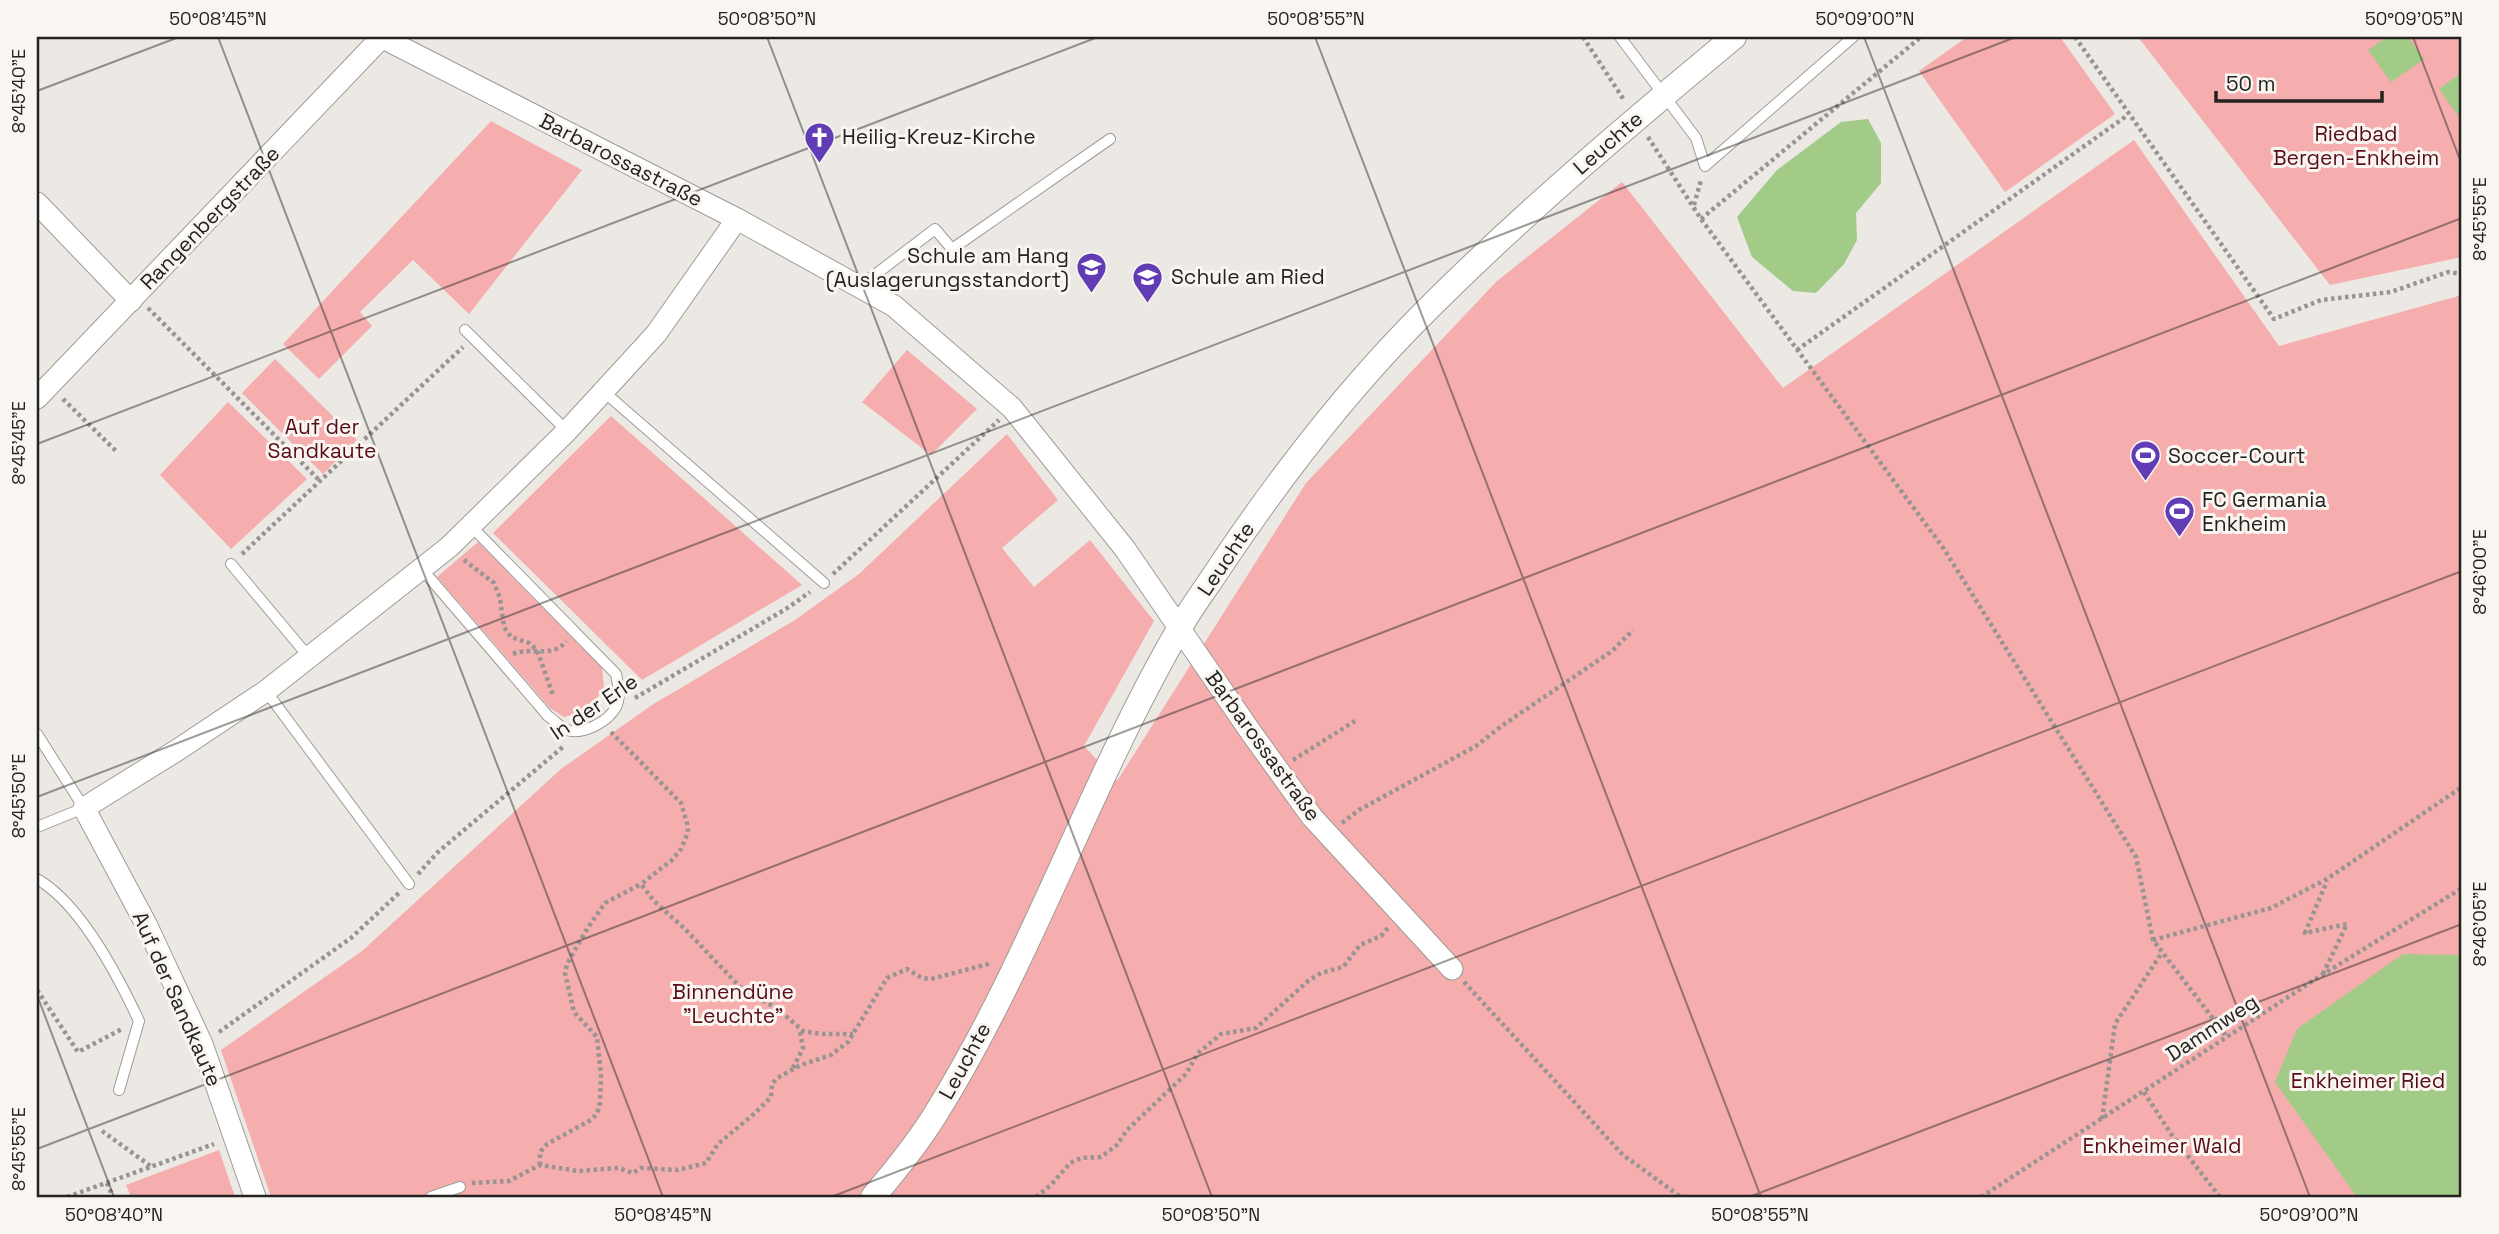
<svg xmlns="http://www.w3.org/2000/svg" width="2499" height="1234" font-family="'Space Grotesk',sans-serif">
<rect width="100%" height="100%" fill="#ece8e3"/>
<g fill="#f5adad">
<polygon points="1967,37 2060,37 2115,114 2005,192 1919,71"/>
<polygon points="2138,37 2462,37 2462,257 2330,285"/>
<polygon points="491,121 582,170 469,314 413,260 360,312 372,326 319,379 283,344"/>
<polygon points="2134,140 2279,346 2462,295 2462,1197 271,1197 221,1050 362,951 561,769 652,705 795,620 859,574 1007,434 1058,500 1002,548 1034,587 1090,540 1154,621 1084,746 1117,781 1306,483 1497,281 1622,182 1783,388"/>
<polygon points="907,350 977,409 931,455 862,402"/>
<polygon points="275,359 357,440 323,474 242,393"/>
<polygon points="228,402 307,479 231,549 160,475"/>
<polygon points="611,416 802,585 642,680 493,533"/>
<polygon points="478,542 602,668 604,688 589,710 564,717 550,708 437,577"/>
<polygon points="219,1150 235,1197 131,1197 126,1185"/>
</g>
<g fill="#a1cb87">
<polygon points="2387,37 2408,37 2424,59 2391,82 2368,50"/>
<polygon points="2462,72 2462,121 2439,89"/>
<polygon points="1868,119 1881,143 1881,183 1856,213 1857,240 1844,264 1816,293 1793,291 1752,257 1737,217 1777,170 1841,122"/>
<polygon points="2403,954 2462,955 2462,1197 2357,1197 2275,1082 2297,1029"/>
</g>
<g fill="none" stroke-linecap="round" stroke-linejoin="round">
<defs>
<g id="service">
<polyline points="1620,37 1696,138 1705,166 1853,37"/>
<polyline points="859,287 935,229 952,249 1110,139"/>
<polyline points="465,330 567,431"/>
<polyline points="603,391 824,583"/>
<polyline points="231,564 308,656"/>
<path d="M422,569L548,716C554,720 561,728 567,730C583,735 608,722 616,707C621,697 618,684 616,674L471,526"/>
<polyline points="266,691 409,884"/>
<polyline points="37,734 84,808 37,827"/>
<path d="M37,879C81,904 118,976 139,1021L119,1090"/>
<polyline points="431,1197 460,1187"/>
</g>
<g id="minor">
<polyline points="381,37 737,219 894,306 1012,408 1125,549 1250,731 1312,817 1452,969"/>
<polyline points="37,203 131,301"/>
<polyline points="37,398 382,37"/>
<polyline points="255,1197 202,1044 147,926 84,808 179,749 266,691 449,547 567,431 656,334 737,219"/>
</g>
<path id="tertiary" d="M873,1197C895,1171 917,1144 935,1115C1031,961 1088,786 1179,629C1192,606 1209,584 1223,562C1279,479 1341,398 1411,326C1512,223 1623,129 1734,37"/>
</defs>
<use href="#service" stroke="#9f9b96" stroke-width="12"/>
<use href="#minor" stroke="#9f9b96" stroke-width="23"/>
<use href="#tertiary" stroke="#9f9b96" stroke-width="26"/>
<g stroke="#979491" stroke-width="4.5" stroke-dasharray="3.5 3.5" stroke-linecap="butt">
<polyline points="1583,37 1624,100"/>
<polyline points="2075,37 2274,319 2321,300 2391,292 2448,272 2462,274"/>
<polyline points="1648,137 1701,219 1944,549 2136,857 2153,940 2227,1037"/>
<polyline points="1694,205 1701,180"/>
<polyline points="1701,219 1921,37"/>
<polyline points="148,308 320,481"/>
<polyline points="1797,350 2128,115"/>
<polyline points="63,399 117,452"/>
<polyline points="242,554 463,347"/>
<polyline points="464,560 494,583 500,598 504,627 511,637 529,643 537,650 553,695"/>
<polyline points="833,574 999,420"/>
<path d="M513,654C531,646 553,659 566,641"/>
<polyline points="635,698 786,609 810,592"/>
<polyline points="611,732 681,803 687,823 688,832 681,849 672,860 641,884 654,901 685,929 741,988 778,1009 803,1031 821,1034 853,1034"/>
<polyline points="1293,760 1355,721"/>
<polyline points="1342,823 1359,810 1476,746 1503,725 1612,651 1633,630"/>
<polyline points="418,874 438,852 564,746"/>
<polyline points="2153,940 2271,908 2327,879 2462,787"/>
<polyline points="2323,974 2347,924 2305,933 2327,881"/>
<polyline points="1464,982 1623,1155 1681,1197"/>
<polyline points="37,990 78,1052 122,1029"/>
<polyline points="219,1032 351,938 400,892"/>
<polyline points="793,1068 803,1048 800,1031"/>
<polyline points="2144,1092 2173,1137 2220,1197"/>
<polyline points="2102,1119 2115,1024 2161,954"/>
<polyline points="102,1131 152,1167"/>
<polyline points="540,1165 540,1152 547,1144 591,1120 597,1114 600,1103 601,1075 597,1037 574,1012 565,973 567,964 587,929 605,903 641,884"/>
<polyline points="107,1183 113,1197"/>
<polyline points="472,1183 509,1181 540,1165 578,1171 619,1168 633,1173 641,1168 678,1170 706,1163 718,1144 755,1113 771,1097 772,1084 777,1078 801,1065 831,1055 848,1042 887,978 907,969 922,978 931,979 992,963"/>
<polyline points="67,1197 214,1144"/>
<polyline points="1036,1197 1051,1185 1070,1163 1081,1158 1101,1157 1117,1145 1127,1130 1186,1074 1198,1053 1221,1034 1256,1028 1308,981 1321,973 1343,967 1360,945 1381,936 1388,928"/>
<polyline points="1981,1197 2322,975 2462,888"/>
</g>
<use href="#service" stroke="#fff" stroke-width="10"/>
<use href="#minor" stroke="#fff" stroke-width="21"/>
<use href="#tertiary" stroke="#fff" stroke-width="24"/>
</g>
<path fill="none" stroke="#242321" stroke-width="2" stroke-opacity="0.45" d="M218,37L663,1197M767,37L1212,1197M1315,37L1761,1197M1864,37L2310,1197M2413,37L2462,165M37,91L179,37M37,444L1098,37M37,797L2016,37M37,995L114,1197M37,1149L2462,218M831,1197L2462,571M1749,1197L2462,924"/>
<defs>
<symbol id="church-pin" viewBox="-11 -11 22 30"><path d="M0 17L-7.5 6A9.5 9.5 0 1 1 7.5 6Z" fill="#613cb4" stroke="#f9f5f0"/><path d="M-1.2-6h2.4v3.5h3.3v2.4h-3.3V6h-2.4V-.1h-3.3v-2.4h3.3Z" fill="#fff"/></symbol>
<symbol id="school-pin" viewBox="-11 -11 22 30"><path d="M0 17L-7.5 6A9.5 9.5 0 1 1 7.5 6Z" fill="#613cb4" stroke="#f9f5f0"/><path d="M0-5L7-2L0 1L-7-2ZM-4 1L0 2.5L4 1V4Q0 6-4 4Z" fill="#fff"/></symbol>
<symbol id="stadium-pin" viewBox="-11 -11 22 30"><path d="M0 17L-7.5 6A9.5 9.5 0 1 1 7.5 6Z" fill="#613cb4" stroke="#f9f5f0"/><path d="M0-5a6.5 5 0 1 0 0 10a6.5 5 0 1 0 0-10ZM-3.5-1.8h7v3.6h-7Z" fill="#fff"/></symbol>
</defs>
<g fill-rule="evenodd">
<use href="#church-pin" x="802" y="120" width="35" height="47"/>
<use href="#school-pin" x="1074" y="250" width="35" height="47"/>
<use href="#school-pin" x="1130" y="260" width="35" height="47"/>
<use href="#stadium-pin" x="2128" y="438" width="35" height="47"/>
<use href="#stadium-pin" x="2162" y="494" width="35" height="47"/>
</g>
<g text-anchor="middle" stroke-width="6" stroke-linejoin="round" paint-order="stroke">
<g font-size="21" fill="#580c18" stroke="#f9f5f0">
<text x="2356" y="141">Riedbad<tspan x="2356" dy="24">Bergen-Enkheim</tspan></text>
<text x="322" y="434">Auf der<tspan x="322" dy="24">Sandkaute</tspan></text>
<text x="733" y="999">Binnendüne<tspan x="733" dy="24">"Leuchte"</tspan></text>
<text x="2368" y="1088">Enkheimer Ried</text>
<text x="2162" y="1153">Enkheimer Wald</text>
</g>
<g font-size="21" fill="#242321" stroke="#f9f5f0" text-anchor="start">
<text x="842" y="144">Heilig-Kreuz-Kirche</text>
<text x="1069" y="263" text-anchor="end">Schule am Hang<tspan x="1069" dy="24">(Auslagerungsstandort)</tspan></text>
<text x="1171" y="284">Schule am Ried</text>
<text x="2168" y="463">Soccer-Court</text>
<text x="2202" y="507">FC Germania<tspan x="2202" dy="24">Enkheim</tspan></text>
</g>
<g font-size="21" fill="#242321" stroke="#f9f5f0">
<text transform="translate(1608 143) rotate(-41)" y="7">Leuchte</text>
<text transform="translate(621 160) rotate(27)" y="7">Barbarossastraße</text>
<text transform="translate(210 218) rotate(-46)" y="7">Rangenbergstraße</text>
<text transform="translate(1226 559) rotate(-56)" y="7">Leuchte</text>
<text transform="translate(594 707) rotate(-34)" y="7">In der Erle</text>
<text transform="translate(1263 746) rotate(54)" y="7">Barbarossastraße</text>
<text transform="translate(177 999) rotate(66)" y="7">Auf der Sandkaute</text>
<text transform="translate(2212 1028) rotate(-33)" y="7">Dammweg</text>
<text transform="translate(965 1061) rotate(-61)" y="7">Leuchte</text>
</g>
</g>
<rect width="2499" height="1234" fill="none" stroke="#f9f5f0" stroke-width="77"/>
<path d="M2216 91v10h166v-10" fill="none" stroke="#242321" stroke-width="3.5"/>
<text x="2226" y="91" font-size="21" fill="#242321" stroke="#f9f5f0" stroke-width="5" paint-order="stroke">50 m</text>
<rect x="38" y="38" width="2422" height="1158" fill="none" stroke="#242321" stroke-width="2.5"/>
<g font-size="18" text-anchor="middle" fill="#242321">
<text x="218" y="25">50°08'45"N</text>
<text x="767" y="25">50°08'50"N</text>
<text x="1316" y="25">50°08'55"N</text>
<text x="1865" y="25">50°09'00"N</text>
<text x="2414" y="25">50°09'05"N</text>
<text transform="translate(19 91) rotate(-90)" y="6">8°45'40"E</text>
<text transform="translate(2480 219) rotate(-90)" y="6">8°45'55"E</text>
<text transform="translate(19 443) rotate(-90)" y="6">8°45'45"E</text>
<text transform="translate(2480 572) rotate(-90)" y="6">8°46'00"E</text>
<text transform="translate(19 796) rotate(-90)" y="6">8°45'50"E</text>
<text transform="translate(2480 924) rotate(-90)" y="6">8°46'05"E</text>
<text transform="translate(19 1149) rotate(-90)" y="6">8°45'55"E</text>
<text x="114" y="1221">50°08'40"N</text>
<text x="663" y="1221">50°08'45"N</text>
<text x="1211" y="1221">50°08'50"N</text>
<text x="1760" y="1221">50°08'55"N</text>
<text x="2309" y="1221">50°09'00"N</text>
</g>
</svg>
